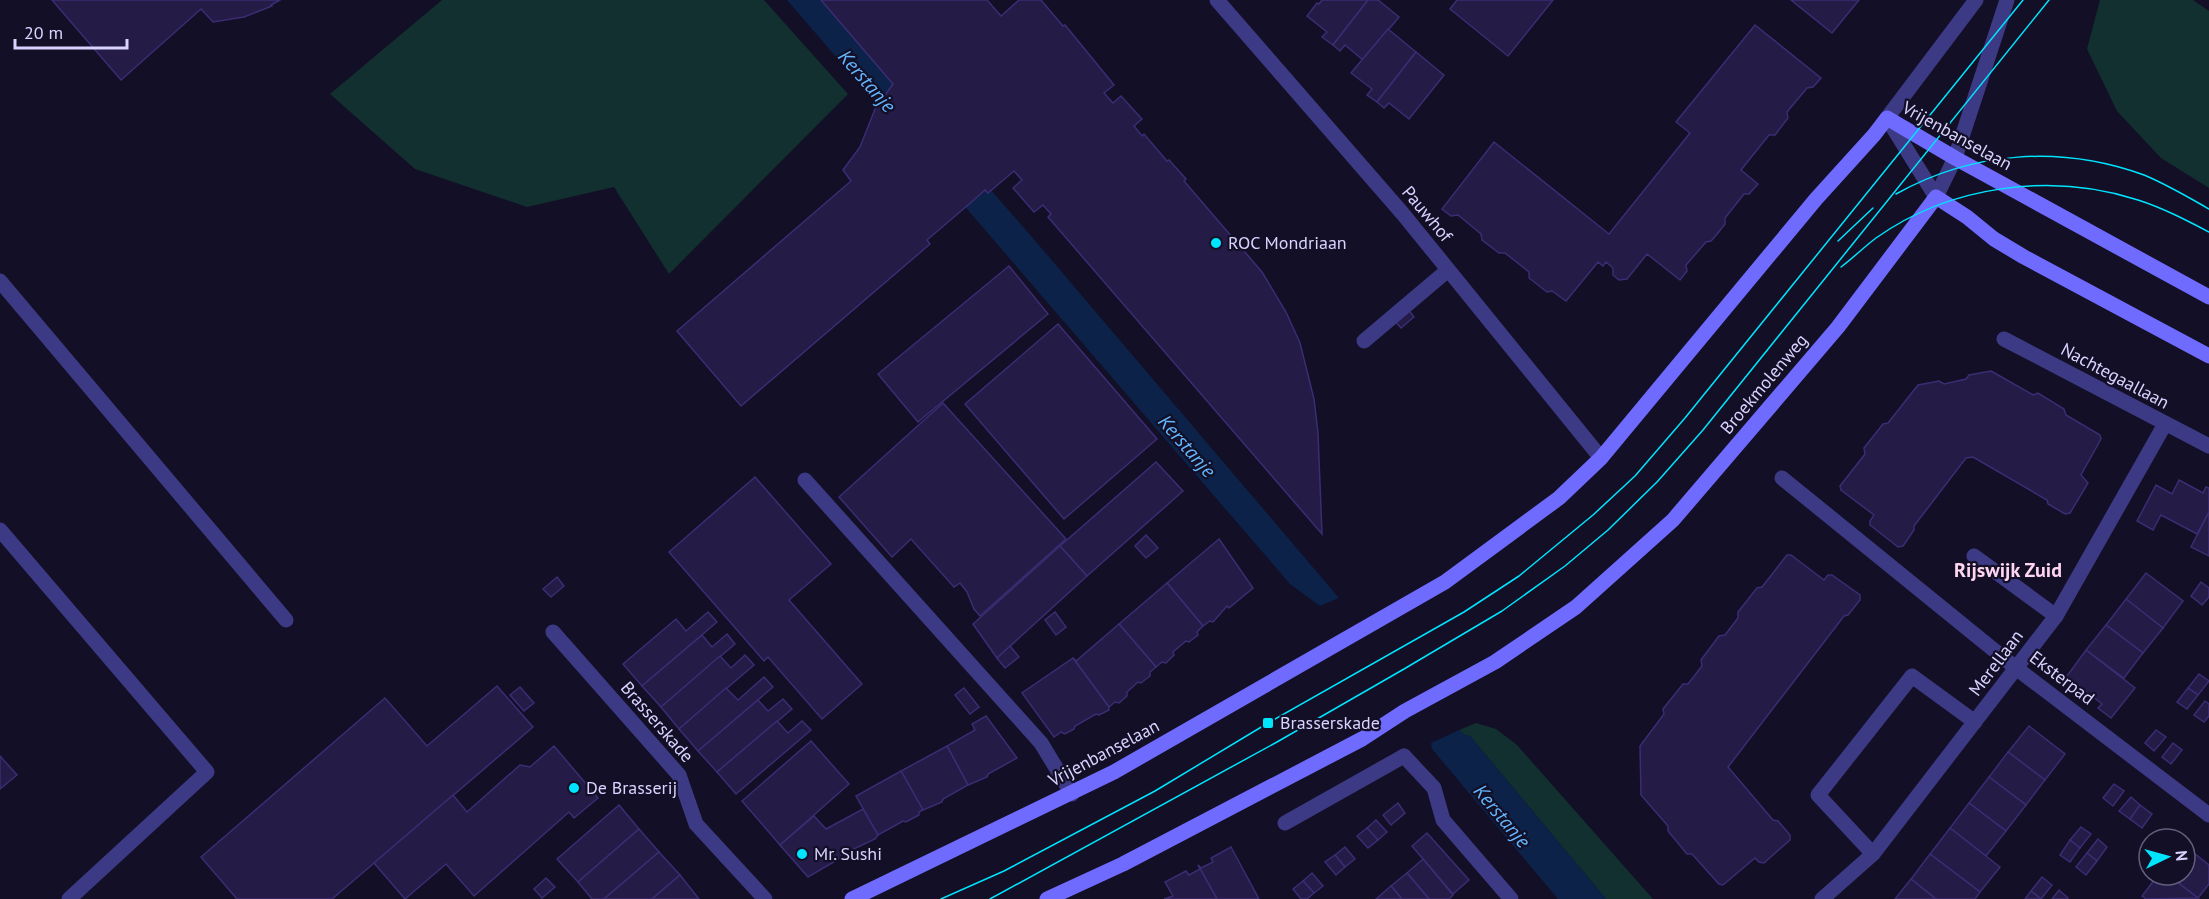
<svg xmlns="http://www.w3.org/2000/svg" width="2209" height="899" font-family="'PT Sans',sans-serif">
<rect width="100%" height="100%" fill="#130f26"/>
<g fill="#12302f">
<polygon points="442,0 764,0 848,94 669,274 614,187 527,207 415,169 330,94"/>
<polygon points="2100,0 2193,0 2209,11 2209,188 2161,158 2117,111 2087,49"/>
<polygon points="1476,723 1496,729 1517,745 1653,899 1606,899 1470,736 1465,735 1459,730"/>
</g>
<polygon fill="#0c2248" points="787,0 824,0 1032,237 1339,598 1459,730 1465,735 1470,736 1606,899 1558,899 1432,749 1431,743 1423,732 1320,606 1290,584"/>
<polygon fill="#130f26" points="1339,598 1415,680 1459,730 1431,743 1320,606"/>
<g fill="#241b47" stroke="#3b2d73" stroke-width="1.5">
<polygon points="52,0 280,0 271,5 272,6 244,17 213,22 201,9 121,80"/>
<polygon points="821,0 987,0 1001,16 1019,0 1041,0 1063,26 1065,25 1114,85 1104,93 1113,103 1121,96 1142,119 1134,126 1142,136 1144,134 1167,161 1169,160 1186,179 1184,181 1262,272 1286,312 1300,343 1314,399 1318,433 1322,534 1048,217 1051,214 1043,205 1034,212 1013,188 1022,180 1014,171 988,193 985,190 968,205 927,240 930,244 741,406 677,331 851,181 843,170 860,147 875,109 893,84"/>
<polygon points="1322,0 1368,0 1333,45 1322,37 1327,32 1307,16 1317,3 1319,4"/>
<polygon points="1368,0 1378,0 1399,17 1363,60 1345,45 1340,51 1333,45"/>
<polygon points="1457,0 1553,0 1508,56 1450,9"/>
<polygon points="1791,0 1859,0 1832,33"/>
<polygon points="1755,25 1821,78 1813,87 1807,88 1787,112 1788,118 1775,135 1769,135 1741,170 1758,184 1749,194 1744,194 1725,218 1725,224 1718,233 1711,241 1706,242 1686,265 1687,271 1680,280 1647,254 1627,279 1619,280 1613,275 1613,268 1606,262 1603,266 1598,262 1566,301 1552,291 1547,292 1529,278 1529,272 1505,253 1499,253 1482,240 1481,234 1458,215 1451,216 1442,209 1494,142 1609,234 1690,133 1676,122"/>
<polygon points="1388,29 1416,52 1377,102 1367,95 1372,89 1351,73"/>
<polygon points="1416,52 1444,75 1409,119 1389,103 1384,108 1377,102"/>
<polygon points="1009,266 1048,314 918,422 878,374"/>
<polygon points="1407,308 1414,317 1401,328 1393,319"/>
<polygon points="1058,324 1157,439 1064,519 965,404"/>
<polygon points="1991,371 2033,395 2038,393 2064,409 2066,415 2100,435 2101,439 2081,475 2088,483 2070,513 2065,514 2048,504 2047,500 1973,457 1966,458 1914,526 1914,530 1903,546 1898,547 1870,525 1870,521 1874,515 1841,490 1840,486 1865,454 1864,448 1883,424 1888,423 1918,385 1939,381 1944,384 1966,379 1969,375"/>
<polygon points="943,403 1066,539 980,616 974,609 967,592 960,583 954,587 911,539 892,557 839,497"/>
<polygon points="1156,462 1183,491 1087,576 1060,546"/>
<polygon points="755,477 831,564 789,600 862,684 822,719 768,657 764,661 669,552"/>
<polygon points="2179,480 2203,493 2206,487 2209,488 2209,512 2197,534 2161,515 2153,530 2137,521 2156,485 2172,494"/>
<polygon points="2209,512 2209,556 2191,547"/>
<polygon points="1146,535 1158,548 1146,558 1135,546"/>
<polygon points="1219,539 1253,588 1229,608 1227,606 1213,622 1210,621 1203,626 1167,583"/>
<polygon points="1060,546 1087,576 997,658 973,624"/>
<polygon points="1787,555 1791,555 1824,580 1828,575 1832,575 1860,595 1860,600 1848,615 1844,616 1728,767 1773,820 1778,821 1790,835 1790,840 1764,863 1759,862 1755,858 1723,885 1719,884 1692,854 1687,854 1668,831 1668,826 1641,795 1640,746 1664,714 1663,709 1683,684 1688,684 1702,666 1701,660 1719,636 1725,635 1738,618 1738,612 1757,588 1762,587"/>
<polygon points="2146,573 2183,601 2163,628 2126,599"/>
<polygon points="557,577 564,586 551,597 543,589"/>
<polygon points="2201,582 2209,588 2209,597 2202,605 2191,596"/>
<polygon points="1167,583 1203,626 1197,632 1198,635 1189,642 1186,641 1173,652 1174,655 1166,663 1162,662 1156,667 1119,624"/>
<polygon points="2126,599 2163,628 2143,653 2106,625"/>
<polygon points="708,612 717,622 642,686 623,664 676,619 686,631"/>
<polygon points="1055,612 1066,627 1056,635 1045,620"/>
<polygon points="1119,624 1156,667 1150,672 1150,676 1141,683 1138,682 1127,692 1127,696 1119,703 1115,702 1109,707 1073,658 1076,661"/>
<polygon points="2106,625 2143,653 2124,678 2086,650"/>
<polygon points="727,634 735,644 661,707 642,686 702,635 712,647"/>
<polygon points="1010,646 1019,657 1005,668 997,658"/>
<polygon points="2086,650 2135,688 2111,718 2098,708 2102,704 2067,676"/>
<polygon points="745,655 754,665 679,729 661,707 720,656 731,668"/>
<polygon points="1073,658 1109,707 1109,710 1099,715 1096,714 1075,726 1074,729 1065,734 1061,732 1054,737 1022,693"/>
<polygon points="2199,674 2209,681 2198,695 2188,688"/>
<polygon points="764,677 773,687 698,751 679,729 726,688 738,700"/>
<polygon points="497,686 533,727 332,899 237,899 201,857 385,698 427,746"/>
<polygon points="520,687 534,703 524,711 510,695"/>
<polygon points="964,688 979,707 970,714 955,695"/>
<polygon points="2188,688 2198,695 2187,709 2177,702"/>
<polygon points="783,699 792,709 717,772 698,751 758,700 768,711"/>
<polygon points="2205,701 2209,704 2209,716 2204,722 2194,715"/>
<polygon points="986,716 1017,758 988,774 987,777 968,785 947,746 975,730 972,724"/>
<polygon points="777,721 788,733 802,721 811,730 736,794 717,772"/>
<polygon points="2029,726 2065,754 2045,780 2008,752"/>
<polygon points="2156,730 2166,737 2154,751 2145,743"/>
<polygon points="811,741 849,784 780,845 742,801"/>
<polygon points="2173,743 2182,750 2171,764 2162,757"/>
<polygon points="554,746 598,798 574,818 569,812 474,896 446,864 405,899 374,863 453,795 467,812 520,765 530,767"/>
<polygon points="947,746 968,785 943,799 942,802 923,810 901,771"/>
<polygon points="2008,752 2045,780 2026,805 1989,777"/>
<polygon points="0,756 17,775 0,789"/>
<polygon points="901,771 923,810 919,812 919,815 906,822 903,821 878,835 856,796"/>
<polygon points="1989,777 2026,805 2006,831 1969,803"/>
<polygon points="2114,784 2124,791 2113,806 2103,798"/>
<polygon points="2131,797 2140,805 2130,819 2119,811"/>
<polygon points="1398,803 1405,813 1391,825 1383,815"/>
<polygon points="1969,803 2006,831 1986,856 1950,828"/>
<polygon points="619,805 639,829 578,882 557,859"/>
<polygon points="2140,805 2152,814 2142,828 2130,819"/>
<polygon points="863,809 878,835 875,839 843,854 844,856 808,877 780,845 814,816 826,829"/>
<polygon points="1376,820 1387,832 1378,840 1367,828"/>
<polygon points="2081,827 2091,834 2080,848 2070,840"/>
<polygon points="1367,828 1378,840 1368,848 1357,836"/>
<polygon points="1950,828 2000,867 1980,892 1930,854"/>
<polygon points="639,829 659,852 604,899 592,899 578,882"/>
<polygon points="1427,833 1469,880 1453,894 1412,846"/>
<polygon points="2098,839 2107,847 2097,861 2087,853"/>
<polygon points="2070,840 2080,848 2070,862 2060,855"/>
<polygon points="2185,846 2209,865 2209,884 2198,898 2168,875 2185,875"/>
<polygon points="1231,847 1259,899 1217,899 1198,865 1201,868 1213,862 1211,858"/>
<polygon points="1345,847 1355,859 1345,867 1335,855"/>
<polygon points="659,852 680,875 652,899 604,899"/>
<polygon points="2087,853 2097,861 2086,875 2076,867"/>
<polygon points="1930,854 1980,892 1975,899 1936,899 1911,879"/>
<polygon points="1335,855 1345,867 1336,875 1325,862"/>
<polygon points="1423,859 1453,895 1449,899 1429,899 1407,873"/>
<polygon points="1198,865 1217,899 1164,899 1173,896 1165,882 1186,871 1189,875 1200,869"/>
<polygon points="1312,873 1323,886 1314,893 1303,881"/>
<polygon points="1407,873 1429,899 1402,899 1391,886"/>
<polygon points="680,875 699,899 652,899"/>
<polygon points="2158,875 2168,875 2198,898 2146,899 2142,896"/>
<polygon points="2042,877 2052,885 2041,899 2031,891"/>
<polygon points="546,878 555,887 542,898 534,889"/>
<polygon points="1911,879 1936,899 1895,899"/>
<polygon points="1303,881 1314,893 1307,899 1301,899 1293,889"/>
<polygon points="1391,886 1402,899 1376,899"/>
<polygon points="2059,890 2068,898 2067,899 2052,899"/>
<polygon points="2031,891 2041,899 2025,899"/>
</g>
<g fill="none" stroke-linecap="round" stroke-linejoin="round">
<g stroke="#3d3a85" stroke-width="15">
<polyline points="0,281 286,620"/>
<polyline points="1364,341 1448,270"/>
<polyline points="805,480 1041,743 1072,794"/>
<polyline points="0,530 207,772 69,899"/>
<polyline points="1974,556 2056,616"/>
<polyline points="1285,823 1404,756"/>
<polyline points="1873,854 1818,795 1912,676 1975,722"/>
</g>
<g stroke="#3d3a85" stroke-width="15">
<polyline points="1217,0 1403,214 1601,458"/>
<polyline points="1936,197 1887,118 1976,0"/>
<polyline points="1936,197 1955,158 2007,0"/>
<polyline points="2004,339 2209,446"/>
<polyline points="1782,478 2016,668 2209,815"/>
<polyline points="553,632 679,775 696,824 765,899"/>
<polyline points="1404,756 1434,788 1443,820 1511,899"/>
<polyline points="1822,899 1873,854 2056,616 2165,424"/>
</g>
<g stroke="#6f6bff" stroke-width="15">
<polyline points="852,899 1114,772 1445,582 1559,498 1601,458 1816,199 1874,135 1887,118 1955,158 2209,297"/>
<polyline points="1047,899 1123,864 1362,739 1405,711 1495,662 1576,607 1673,520 1838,327 1936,197 1967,217 1994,239 2024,257 2209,356"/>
</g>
<g stroke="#00e5ff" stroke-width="1.5">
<path d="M1896,194C1973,151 2061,145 2144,175C2166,184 2188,197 2209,209"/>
<polyline points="1838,241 1873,208"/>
<path d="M1841,267C1853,258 1864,247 1876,238C1951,185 2052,172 2138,200C2163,208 2186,220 2209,232"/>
<polyline points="941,899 1004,871 1155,791 1268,723 1464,612 1519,576 1593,515 1635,476 1685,418 2023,0"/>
<polyline points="990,899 1277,742 1404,669 1502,611 1565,566 1608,530 1657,482 1703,430 2049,0"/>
</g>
</g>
<g fill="#00e5ff" stroke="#130f26" stroke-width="2">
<circle cx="1216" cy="243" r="6"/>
<rect x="1262" y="717" width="12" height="12" rx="3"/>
<circle cx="574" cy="788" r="6"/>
<circle cx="802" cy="854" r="6"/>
</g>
<g text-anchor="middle" stroke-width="4.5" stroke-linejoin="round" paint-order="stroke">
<g font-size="18" fill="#d9d4ff" stroke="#130f26">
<text transform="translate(1957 136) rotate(29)" y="6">Vrijenbanselaan</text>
<text transform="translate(1427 214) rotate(50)" y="6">Pauwhof</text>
<text transform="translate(2115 376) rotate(28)" y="6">Nachtegaallaan</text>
<text transform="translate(1764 384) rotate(-50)" y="6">Broekmolenweg</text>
<text transform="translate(1996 663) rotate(-53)" y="6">Merellaan</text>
<text transform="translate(2062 678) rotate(37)" y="6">Eksterpad</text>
<text transform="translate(657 722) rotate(49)" y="6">Brasserskade</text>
<text transform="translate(1104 753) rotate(-28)" y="6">Vrijenbanselaan</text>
</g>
<g font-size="18" fill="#d9d4ff" stroke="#130f26" text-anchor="start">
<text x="1228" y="249">ROC Mondriaan</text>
<text x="1280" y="729">Brasserskade</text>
<text x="586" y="794">De Brasserij</text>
<text x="814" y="860">Mr. Sushi</text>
</g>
<g font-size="20" font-style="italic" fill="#62b6ff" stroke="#130f26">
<text transform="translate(867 81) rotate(49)" y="7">Kerstanje</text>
<text transform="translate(1187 446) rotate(49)" y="7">Kerstanje</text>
<text transform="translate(1502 816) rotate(50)" y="7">Kerstanje</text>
</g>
<g font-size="20" font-weight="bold" fill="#ffd6f0" stroke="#130f26">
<text x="2008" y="577">Rijswijk Zuid</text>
</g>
</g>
<g transform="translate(2167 857) rotate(85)"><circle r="28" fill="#130f26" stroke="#625e7d" stroke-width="1.5"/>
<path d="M0-4.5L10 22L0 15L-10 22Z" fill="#00e5ff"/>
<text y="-9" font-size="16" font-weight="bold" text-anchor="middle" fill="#d9d4ff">N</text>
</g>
<path d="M15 39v9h112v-9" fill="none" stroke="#d9d4ff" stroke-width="3"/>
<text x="24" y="39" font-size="18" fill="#d9d4ff" stroke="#130f26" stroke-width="4.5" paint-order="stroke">20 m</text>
</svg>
